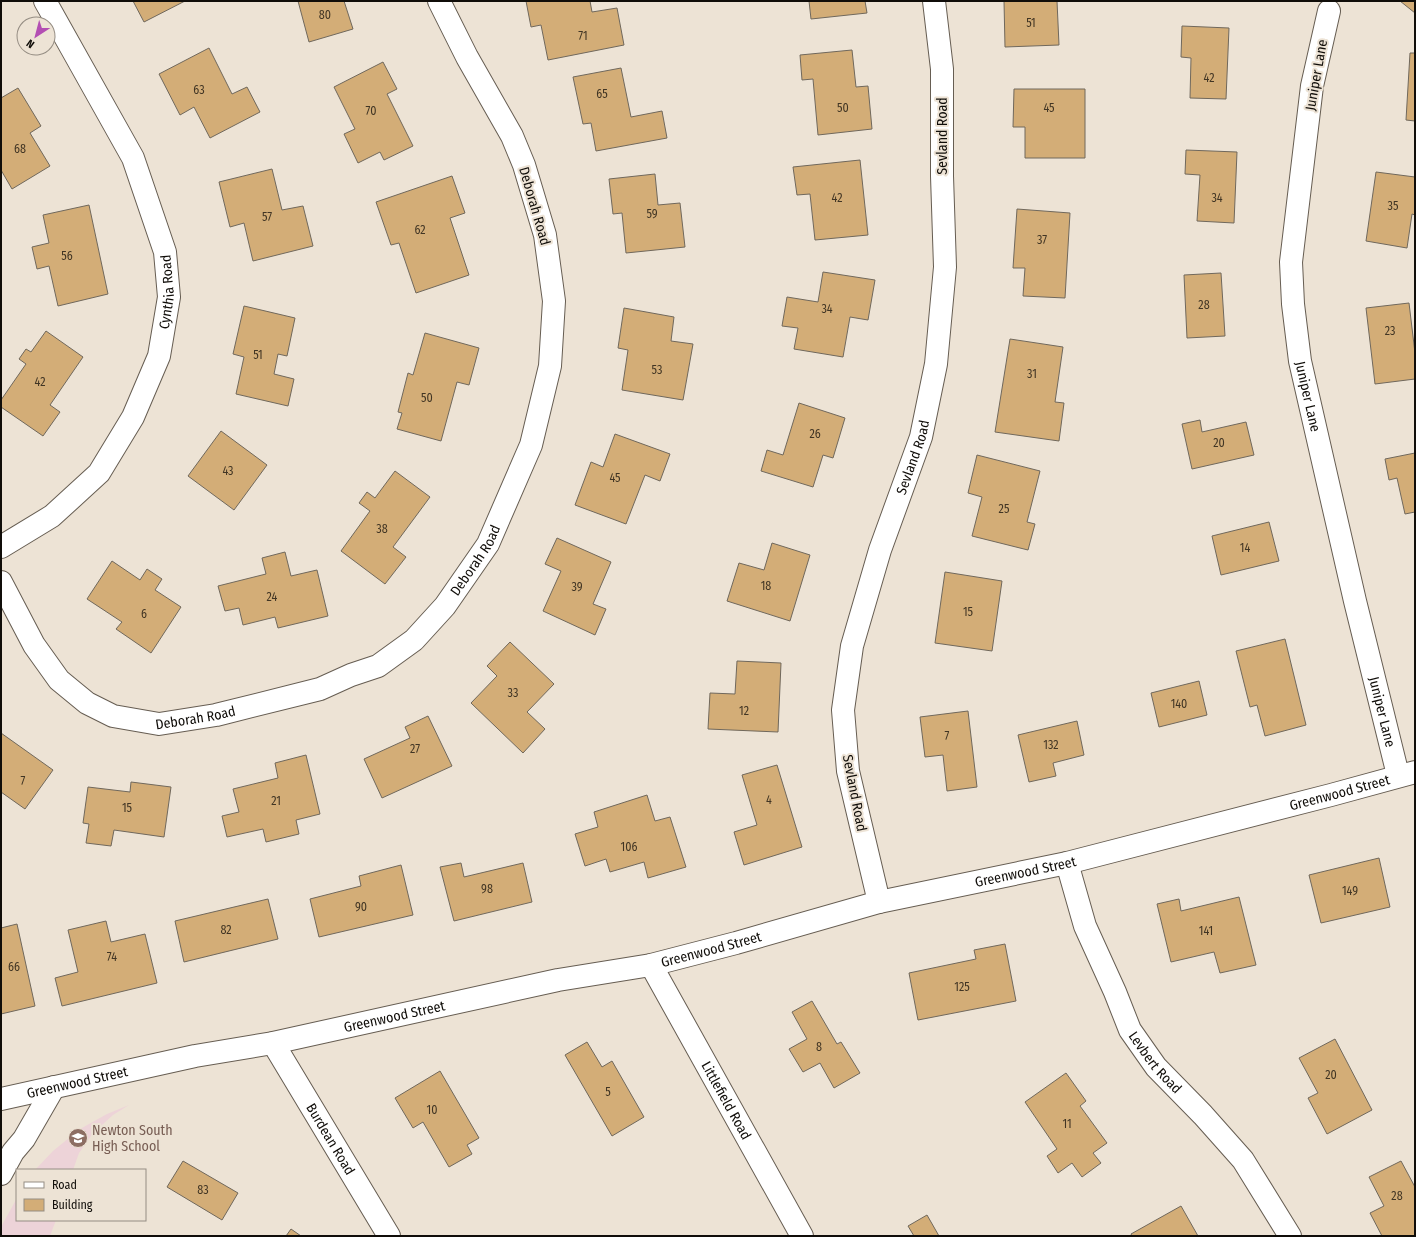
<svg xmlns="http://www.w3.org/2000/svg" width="1416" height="1237" font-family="'Fira Sans Condensed',sans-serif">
<rect width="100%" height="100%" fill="#ede3d5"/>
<g fill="#edd3d8">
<polygon points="129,1105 113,1115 93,1133 79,1153 73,1170 35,1170 53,1151 80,1129 107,1114"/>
<polygon points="17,1198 17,1220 56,1220 50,1236 1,1236 1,1227"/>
</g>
<g fill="#d3ad77" stroke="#70685c">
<polygon points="133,1 185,1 144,22"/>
<polygon points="298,1 344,1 353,29 309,42"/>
<polygon points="526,1 590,1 592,12 617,8 624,45 548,60 541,25 531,27"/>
<polygon points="809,1 865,1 867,13 811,19"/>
<polygon points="1004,1 1057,1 1059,45 1005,47"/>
<polygon points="1400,1 1415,1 1415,13"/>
<polygon points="1182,26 1229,28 1226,99 1190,98 1191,58 1181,57"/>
<polygon points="209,48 232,94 247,87 260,112 210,138 194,107 180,115 159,74"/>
<polygon points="852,50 856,87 868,86 872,129 818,135 813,79 802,80 800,55"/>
<polygon points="1410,53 1415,53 1415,121 1406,120"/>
<polygon points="383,62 397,89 387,94 413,146 384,160 380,152 358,163 344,134 355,129 334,87"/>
<polygon points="621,68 631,117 662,111 667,138 596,151 591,123 583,124 573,77"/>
<polygon points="18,88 41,126 30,133 50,166 12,189 1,170 1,98"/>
<polygon points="1014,89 1085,89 1085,158 1025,158 1025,127 1013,127"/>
<polygon points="1186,150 1237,152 1234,223 1197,221 1200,175 1185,174"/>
<polygon points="860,160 868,235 815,240 810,194 797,195 793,167"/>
<polygon points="272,169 282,210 303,206 313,246 253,261 244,223 230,227 219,182"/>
<polygon points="1376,172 1415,177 1415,215 1412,214 1407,248 1366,241"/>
<polygon points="655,174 658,205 680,203 685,247 626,253 622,213 613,214 609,179"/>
<polygon points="452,176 465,213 450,218 469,275 416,293 399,243 391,245 376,202"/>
<polygon points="89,205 108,294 58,306 49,266 37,269 32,247 49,243 43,215"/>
<polygon points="1017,209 1070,213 1065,298 1023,296 1025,268 1013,268"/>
<polygon points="823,272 875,280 868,320 850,317 843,357 794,349 798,328 782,326 787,297 818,302"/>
<polygon points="1221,273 1225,336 1187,338 1184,275"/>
<polygon points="1409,303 1415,353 1415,379 1375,384 1366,308"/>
<polygon points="244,306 295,318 287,356 278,354 274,374 294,379 288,406 236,394 244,357 233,354"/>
<polygon points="624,308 674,317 671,341 693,344 683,400 622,390 628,350 618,348"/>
<polygon points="46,331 83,357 50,405 60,412 43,436 1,407 1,400 26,364 19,359 26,349 31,352"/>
<polygon points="425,333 479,348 469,385 457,382 441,441 397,429 402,413 398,412 408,373 413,375"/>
<polygon points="1010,339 1063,347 1055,402 1064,403 1059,441 995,432"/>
<polygon points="799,403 845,418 833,458 823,455 813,487 761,471 767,450 783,455"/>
<polygon points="1200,420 1202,432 1246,422 1254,455 1192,469 1182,424"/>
<polygon points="221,431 267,465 234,510 188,476"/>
<polygon points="615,434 670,454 660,481 645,475 626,524 575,505 591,462 603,467"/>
<polygon points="1415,453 1415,512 1405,514 1397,478 1389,480 1385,459"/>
<polygon points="977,455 1040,471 1027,522 1035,524 1028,550 972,536 982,497 968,493"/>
<polygon points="395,471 430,497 393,547 406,557 385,584 341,551 370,511 359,503 367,492 375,498"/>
<polygon points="1269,522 1279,561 1221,575 1212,536"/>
<polygon points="557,538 611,562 593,604 606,609 595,635 543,611 561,571 545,564"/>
<polygon points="772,543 810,555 790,621 727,601 739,563 764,570"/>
<polygon points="285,552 291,576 317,570 328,616 278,628 275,617 243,625 239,608 225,611 218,586 266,574 262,558"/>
<polygon points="112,561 140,580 147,569 162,579 155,590 181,607 151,653 116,629 122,622 87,599"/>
<polygon points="945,572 1002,581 992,651 935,643"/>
<polygon points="1285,639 1306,725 1265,736 1257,705 1250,707 1236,651"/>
<polygon points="510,642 554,684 527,712 545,729 523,753 471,703 497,676 487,666"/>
<polygon points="737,661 781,663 778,732 708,729 710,693 735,694"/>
<polygon points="1199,681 1207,715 1159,727 1151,693"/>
<polygon points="968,711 977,787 947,791 943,755 925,757 920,717"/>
<polygon points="428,716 452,766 382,798 364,759 410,738 405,727"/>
<polygon points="1077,721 1084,755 1053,763 1056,776 1029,782 1018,735"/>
<polygon points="1,733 53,770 25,809 1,792"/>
<polygon points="306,755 320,814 296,820 299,834 266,842 263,829 227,837 222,816 239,812 233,789 278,778 275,763"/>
<polygon points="777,765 802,847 744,865 734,832 757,825 742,775"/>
<polygon points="131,782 171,787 164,837 114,830 111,846 86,843 89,824 83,823 88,787 130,792"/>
<polygon points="647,795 655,821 670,817 686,867 648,878 644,862 610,872 606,859 585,866 575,834 598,827 594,812"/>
<polygon points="1379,858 1390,907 1321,923 1309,875"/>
<polygon points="461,863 464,877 523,863 532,902 454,921 440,867"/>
<polygon points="401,865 413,915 319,937 310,899 361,886 359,876"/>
<polygon points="1239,897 1256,965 1220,973 1214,952 1171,962 1157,904 1179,899 1181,911"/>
<polygon points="268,899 278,939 184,962 175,921"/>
<polygon points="106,921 111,942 145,934 157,983 62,1006 55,978 78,972 68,930"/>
<polygon points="17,924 35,1006 1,1014 1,928"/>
<polygon points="1005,944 1016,1001 918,1020 909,973 976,959 974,950"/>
<polygon points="812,1001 837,1044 841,1042 860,1073 834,1088 820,1063 803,1072 789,1049 807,1039 792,1012"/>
<polygon points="1335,1039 1372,1110 1327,1134 1308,1098 1318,1093 1299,1058"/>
<polygon points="587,1042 602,1067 612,1061 644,1117 612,1136 565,1055"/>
<polygon points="440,1071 479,1138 467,1145 472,1154 449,1167 423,1122 413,1128 395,1098"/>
<polygon points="1066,1073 1086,1101 1080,1106 1107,1143 1093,1153 1101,1163 1082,1177 1072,1163 1058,1173 1047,1156 1057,1149 1025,1102"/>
<polygon points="183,1161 238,1193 222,1220 167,1187"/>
<polygon points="1401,1161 1415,1187 1415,1236 1382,1236 1370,1213 1384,1206 1369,1177"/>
<polygon points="1181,1206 1198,1236 1132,1236 1131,1234"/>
<polygon points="927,1215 939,1236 914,1236 908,1226"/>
<polygon points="291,1229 301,1236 286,1236"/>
</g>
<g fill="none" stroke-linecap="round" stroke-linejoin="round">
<defs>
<g id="minor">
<path id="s1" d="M1329,11L1312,86L1291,262L1293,304L1300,361L1355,601L1398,775"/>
<path id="s2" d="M1,547L52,516L99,473L133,417L159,356L169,297L165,252L133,158L45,1"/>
<path id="s3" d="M1,582L34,645L59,680L87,703L113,716L159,724L216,715L320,689L351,675L378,666L414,640L445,606L488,544L531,445L550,366L554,301L545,235L524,165L512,136L467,57L439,1"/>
<path id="s4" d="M1067,863L1085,926L1115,992L1130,1030L1156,1067L1203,1115L1243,1160L1290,1236"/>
<path id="s5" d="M879,902L848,771L843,710L852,646L880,550L921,437L936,364L945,267L942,176V69L934,1"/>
<path id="s6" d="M651,965L802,1236"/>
<path id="s7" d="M273,1043L389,1236"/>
</g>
<g id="tertiary">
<path id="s8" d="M1,1099L195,1056L273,1043L558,980L651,965L736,943L879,902L1067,863L1331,795L1415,772"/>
<polyline points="1,1174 13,1152 24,1139 54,1087"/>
</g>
</defs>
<use href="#minor" stroke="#665d52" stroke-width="24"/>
<use href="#tertiary" stroke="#665d52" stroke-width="24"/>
<use href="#minor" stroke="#fff" stroke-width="22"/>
<use href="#tertiary" stroke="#fff" stroke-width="22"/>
</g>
<defs>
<symbol id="school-disc" viewBox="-11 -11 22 22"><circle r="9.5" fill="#8d6e63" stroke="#ede3d5"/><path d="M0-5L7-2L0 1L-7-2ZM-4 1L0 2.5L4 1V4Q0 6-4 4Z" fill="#fff"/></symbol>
</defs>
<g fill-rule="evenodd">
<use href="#school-disc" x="67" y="1127" width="22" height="22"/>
</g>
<g text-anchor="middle" stroke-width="4" stroke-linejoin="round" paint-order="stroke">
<g font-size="12" fill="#413524">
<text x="325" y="19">80</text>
<text x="1031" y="27">51</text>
<text x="583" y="40">71</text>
<text x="1209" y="82">42</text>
<text x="199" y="94">63</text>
<text x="602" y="98">65</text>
<text x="843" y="112">50</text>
<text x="1049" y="112">45</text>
<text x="371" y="115">70</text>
<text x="20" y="153">68</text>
<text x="837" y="202">42</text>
<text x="1217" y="202">34</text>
<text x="1393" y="210">35</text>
<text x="652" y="218">59</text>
<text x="267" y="221">57</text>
<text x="420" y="234">62</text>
<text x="1042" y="244">37</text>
<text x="67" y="260">56</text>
<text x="1204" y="309">28</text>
<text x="827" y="313">34</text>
<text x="1390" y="335">23</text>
<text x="258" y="359">51</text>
<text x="657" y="374">53</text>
<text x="1032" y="378">31</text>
<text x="40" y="386">42</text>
<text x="427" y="402">50</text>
<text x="815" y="438">26</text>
<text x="1219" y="447">20</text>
<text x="228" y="475">43</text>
<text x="615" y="482">45</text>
<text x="1004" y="513">25</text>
<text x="382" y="533">38</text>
<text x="1245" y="552">14</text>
<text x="766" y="590">18</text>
<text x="577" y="591">39</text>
<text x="272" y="601">24</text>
<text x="968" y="616">15</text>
<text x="144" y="618">6</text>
<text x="513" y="697">33</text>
<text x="1179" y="708">140</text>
<text x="744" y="715">12</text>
<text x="947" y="740">7</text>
<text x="1051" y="749">132</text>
<text x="415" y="753">27</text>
<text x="23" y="785">7</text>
<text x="769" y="804">4</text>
<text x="276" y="805">21</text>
<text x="127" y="812">15</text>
<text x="629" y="851">106</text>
<text x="487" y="893">98</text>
<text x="1350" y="895">149</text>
<text x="361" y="911">90</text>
<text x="226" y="934">82</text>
<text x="1206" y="935">141</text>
<text x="112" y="961">74</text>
<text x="14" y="971">66</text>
<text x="962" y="991">125</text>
<text x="819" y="1051">8</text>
<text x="1331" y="1079">20</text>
<text x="608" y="1096">5</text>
<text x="432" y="1114">10</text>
<text x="1067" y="1128">11</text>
<text x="203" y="1194">83</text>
<text x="1397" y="1200">28</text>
</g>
<g font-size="14" fill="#100d09" stroke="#ede3d5">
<text transform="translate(1316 75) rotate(-80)" y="5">Juniper Lane</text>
<text transform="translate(942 136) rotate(-90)" y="5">Sevland Road</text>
<text transform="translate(535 206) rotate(74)" y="5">Deborah Road</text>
<text dy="5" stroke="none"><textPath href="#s2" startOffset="320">Cynthia Road</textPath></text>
<text dy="5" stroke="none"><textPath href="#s1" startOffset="390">Juniper Lane</textPath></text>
<text dy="5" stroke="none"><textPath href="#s5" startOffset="459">Sevland Road</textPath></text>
<text dy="5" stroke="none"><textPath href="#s3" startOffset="599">Deborah Road</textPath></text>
<text dy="5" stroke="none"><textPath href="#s1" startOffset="714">Juniper Lane</textPath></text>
<text dy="5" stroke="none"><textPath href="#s3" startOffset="263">Deborah Road</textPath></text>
<text dy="5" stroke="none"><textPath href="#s8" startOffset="1374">Greenwood Street</textPath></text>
<text transform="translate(855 793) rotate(79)" y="5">Sevland Road</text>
<text dy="5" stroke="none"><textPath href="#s8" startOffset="1050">Greenwood Street</textPath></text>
<text dy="5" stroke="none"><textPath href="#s8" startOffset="726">Greenwood Street</textPath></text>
<text dy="5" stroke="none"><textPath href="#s8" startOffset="402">Greenwood Street</textPath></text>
<text dy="5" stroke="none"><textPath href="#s4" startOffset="220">Levbert Road</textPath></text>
<text dy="5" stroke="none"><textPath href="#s8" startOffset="78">Greenwood Street</textPath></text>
<text dy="5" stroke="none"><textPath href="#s6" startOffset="155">Littlefield Road</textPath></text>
<text dy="5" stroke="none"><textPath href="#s7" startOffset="112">Burdean Road</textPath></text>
</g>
<g font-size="14" fill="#785e54" stroke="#ede3d5" text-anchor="start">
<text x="92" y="1135">Newton South<tspan x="92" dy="16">High School</tspan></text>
</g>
</g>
<rect width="1416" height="1237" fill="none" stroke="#100d09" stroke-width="4"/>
<rect x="16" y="1169" width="130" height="52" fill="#ede3d5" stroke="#958d83"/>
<rect x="24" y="1182" width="20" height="6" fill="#ffffff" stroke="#958d83"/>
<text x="52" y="1189" font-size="12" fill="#100d09">Road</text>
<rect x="24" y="1199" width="20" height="12" fill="#d3ad77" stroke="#958d83"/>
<text x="52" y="1209" font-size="12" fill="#100d09">Building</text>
<g transform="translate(36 36) rotate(216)"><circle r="19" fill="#ede3d5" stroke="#958d83"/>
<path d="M0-3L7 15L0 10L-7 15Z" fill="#b34eb3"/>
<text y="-6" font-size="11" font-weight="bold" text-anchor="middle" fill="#100d09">N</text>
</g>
</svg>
